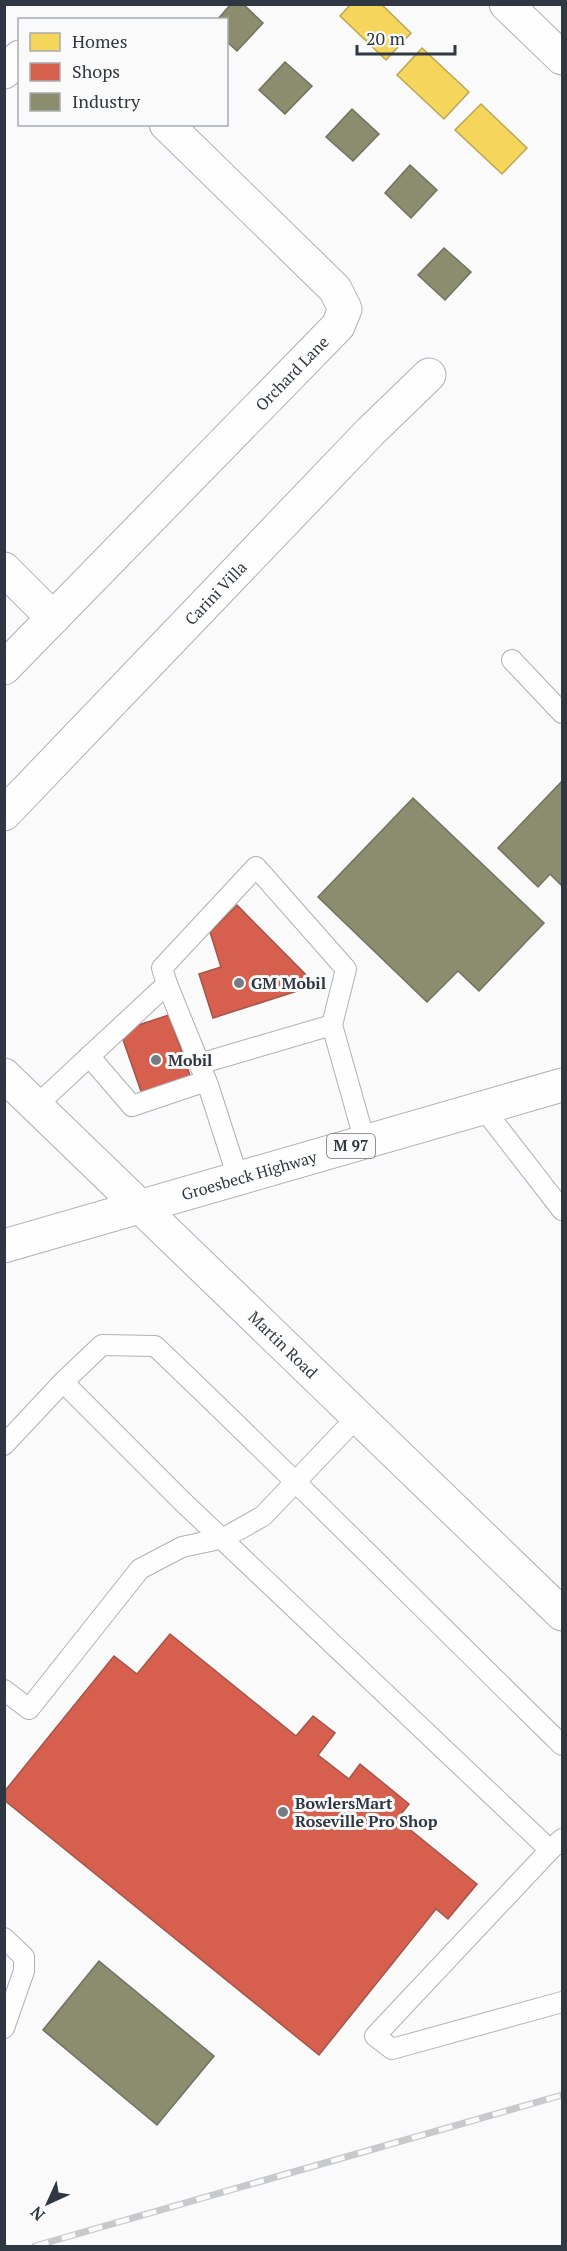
<svg xmlns="http://www.w3.org/2000/svg" width="567" height="2251" font-family="'PT Serif',serif">
<rect width="100%" height="100%" fill="#fafafa"/>
<g fill="#f6d55c" stroke="#baa654" stroke-width="1.5">
<polygon points="351,4 381,4 411,33 386,60 340,16"/>
<polygon points="422,48 469,92 444,119 397,75"/>
<polygon points="481,104 527,148 502,174 455,130"/>
</g>
<g fill="#d6604d" stroke="#a4544a" stroke-width="1.5">
<polygon points="237,905 316,985 213,1018 199,974 221,967 210,932"/>
<polygon points="169,1015 192,1081 143,1097 120,1031"/>
<polygon points="170,1634 296,1736 313,1716 335,1733 318,1755 349,1779 360,1764 409,1804 397,1819 477,1884 448,1919 436,1909 319,2055 4,1800 4,1792 114,1656 137,1674"/>
</g>
<g fill="#8c8c6e" stroke="#707261" stroke-width="1.5">
<polygon points="231,4 243,4 263,23 237,51 226,41 226,20 217,20"/>
<polygon points="285,62 312,86 285,114 259,90"/>
<polygon points="352,109 379,134 353,161 326,137"/>
<polygon points="410,165 437,190 411,218 385,193"/>
<polygon points="444,248 471,272 445,300 418,275"/>
<polygon points="562,781 562,886 550,874 538,887 498,848"/>
<polygon points="413,798 544,923 479,991 458,971 427,1002 318,897"/>
<polygon points="99,1961 214,2056 157,2125 43,2030"/>
</g>
<g fill="none" stroke-linecap="round" stroke-linejoin="round">
<defs>
<g id="lane">
<polyline points="512,660 562,713"/>
<polyline points="167,984 162,968 256,867 346,969 332,1025"/>
<polyline points="89,1056 132,1106 206,1081"/>
<polyline points="199,1064 332,1025 365,1142"/>
<polyline points="37,1105 167,984 208,1085 238,1178"/>
<polyline points="483,1108 562,1210"/>
<path d="M63,1382L102,1345L155,1346C293,1477 426,1612 562,1745"/>
<polyline points="4,1445 63,1382 183,1502 550,1850 562,1839"/>
<polyline points="4,1690 29,1709 140,1569 182,1547 224,1538 263,1516 359,1415"/>
<polyline points="550,1850 375,2036 392,2049 562,2002"/>
<polyline points="4,1938 24,1957 24,1971 4,2028"/>
</g>
<g id="street">
<polyline points="506,4 562,58"/>
<polyline points="4,72 20,57"/>
<polyline points="4,569 53,618"/>
<path id="s1" d="M4,668L338,326L345,309L335,289L166,124"/>
<path id="s2" d="M4,814L370,432L429,375"/>
</g>
<g id="secondary">
<path id="s3" d="M4,1075L562,1614"/>
</g>
<g id="primary">
<path id="s4" d="M4,1246L562,1085"/>
</g>
</defs>
<use href="#lane" stroke="#adb1b6" stroke-width="22"/>
<use href="#street" stroke="#adb1b6" stroke-width="35"/>
<use href="#secondary" stroke="#adb1b6" stroke-width="35"/>
<use href="#primary" stroke="#adb1b6" stroke-width="35"/>
<use href="#lane" stroke="#fefefe" stroke-width="20"/>
<use href="#street" stroke="#fefefe" stroke-width="33"/>
<use href="#secondary" stroke="#fefefe" stroke-width="33"/>
<use href="#primary" stroke="#fefefe" stroke-width="33"/>
<defs>
<polyline id="rail" points="35,2246 562,2095"/>
</defs>
<use href="#rail" stroke="#c8c9ca" stroke-width="7"/>
<use href="#rail" stroke="#fafafa" stroke-width="4.5" stroke-dasharray="14" stroke-linecap="butt"/>
</g>
<g fill="#757b82" stroke="#fafafa" stroke-width="2">
<circle cx="239" cy="983" r="6"/>
<circle cx="156" cy="1060" r="6"/>
<circle cx="283" cy="1812" r="6"/>
</g>
<g text-anchor="middle" stroke-width="6" stroke-linejoin="round" paint-order="stroke">
<rect fill="#fafafa" stroke="#6b7279" stroke-width="1.5" x="327" y="1134" width="48" height="24" rx="4.5"/>
<g font-size="15" font-weight="bold" fill="#2e3742">
<text x="351" y="1151">M 97</text>
</g>
<g font-size="16" fill="#2e3742" stroke="#fafafa">
<text dy="6" stroke="none"><textPath href="#s1" startOffset="412">Orchard Lane</textPath></text>
<text dy="6" stroke="none"><textPath href="#s2" startOffset="306">Carini Villa</textPath></text>
<text dy="6" stroke="none"><textPath href="#s4" startOffset="255">Groesbeck Highway</textPath></text>
<text dy="6" stroke="none"><textPath href="#s3" startOffset="388">Martin Road</textPath></text>
</g>
<g font-size="16" font-weight="bold" fill="#2e3742" stroke="#fafafa" text-anchor="start">
<text x="251" y="989">GM Mobil</text>
<text x="168" y="1066">Mobil</text>
<text x="295" y="1809">BowlersMart<tspan x="295" dy="18">Roseville Pro Shop</tspan></text>
</g>
</g>
<rect width="567" height="2251" fill="none" stroke="#2e3742" stroke-width="12"/>
<rect x="18" y="18" width="210" height="108" fill="#fafafa" stroke="#a8acb0" stroke-width="1.5"/>
<rect x="30" y="33" width="30" height="18" fill="#f6d55c" stroke="#a8acb0" stroke-width="1.5"/>
<text x="72" y="48" font-size="18" fill="#2e3742">Homes</text>
<rect x="30" y="63" width="30" height="18" fill="#d6604d" stroke="#a8acb0" stroke-width="1.5"/>
<text x="72" y="78" font-size="18" fill="#2e3742">Shops</text>
<rect x="30" y="93" width="30" height="18" fill="#8c8c6e" stroke="#a8acb0" stroke-width="1.5"/>
<text x="72" y="108" font-size="18" fill="#2e3742">Industry</text>
<g transform="translate(48 2203) rotate(225)" stroke="#fafafa" stroke-width="4.5" paint-order="stroke">
<path d="M0-4.5L10 22L0 15L-10 22Z" fill="#2e3742"/>
<text y="-9" font-size="16" font-weight="bold" text-anchor="middle" fill="#2e3742">N</text>
</g>
<path d="M357 45v9h98v-9" fill="none" stroke="#2e3742" stroke-width="3"/>
<text x="366" y="45" font-size="18" fill="#2e3742" stroke="#fafafa" stroke-width="4.5" paint-order="stroke">20 m</text>
</svg>
